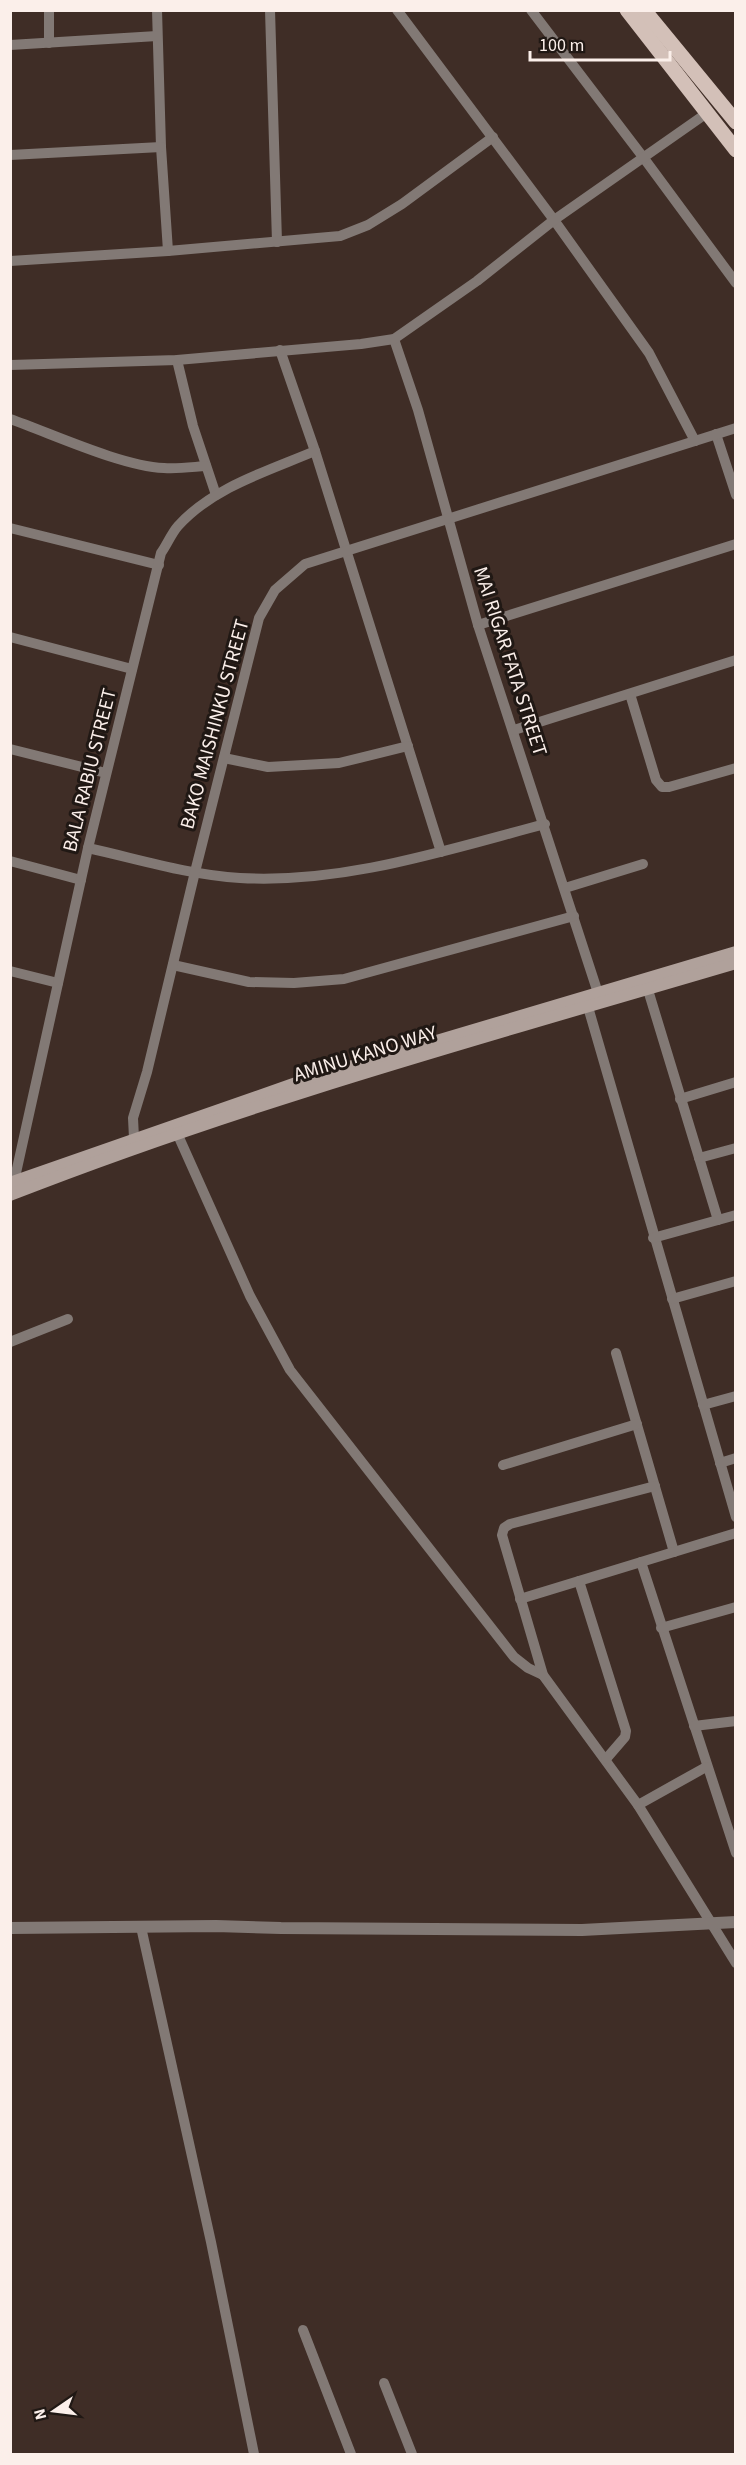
<svg xmlns="http://www.w3.org/2000/svg" width="746" height="2465" font-family="'Source Sans 3',sans-serif">
<rect width="100%" height="100%" fill="#3f2d26"/>
<g fill="none" stroke-linecap="round" stroke-linejoin="round">
<g stroke="#827975" stroke-width="10">
<polyline points="157,10 161,147 168,251"/>
<polyline points="270,10 277,242"/>
<polyline points="397,10 554,220 649,353 695,441"/>
<polyline points="531,10 643,157 736,283"/>
<polyline points="49,43 49,10"/>
<polyline points="10,45 157,36"/>
<polyline points="10,155 161,147"/>
<polyline points="10,261 168,251 340,236 368,225 402,204 493,137"/>
<polyline points="394,339 418,410 478,625 598,993"/>
<polyline points="280,350 315,451 441,852"/>
<polyline points="177,360 193,426 216,495"/>
<polyline points="10,365 177,360 361,344 394,339 477,281 554,220 707,113"/>
<path d="M10,419C53,434 121,466 164,468C178,469 192,467 206,466"/>
<polyline points="716,434 736,495"/>
<polyline points="10,528 159,565"/>
<polyline points="478,625 736,544"/>
<polyline points="10,637 132,669"/>
<polyline points="630,694 656,780 662,787 669,787 736,768"/>
<polyline points="514,730 736,660"/>
<polyline points="10,749 106,773"/>
<polyline points="224,758 268,767 339,763 408,746"/>
<path d="M88,848C138,859 189,875 240,878C344,884 446,850 545,824"/>
<polyline points="10,861 81,880"/>
<polyline points="565,888 643,864"/>
<polyline points="173,965 249,982 294,983 344,979 574,916"/>
<polyline points="10,971 58,983"/>
<polyline points="648,990 718,1220"/>
<polyline points="588,1007 736,1517"/>
<polyline points="680,1099 736,1082"/>
<polyline points="177,1133 250,1296 290,1370 514,1657 528,1668 543,1675"/>
<polyline points="134,1138 133,1118 147,1072 195,872 259,618 275,590 305,564 736,428"/>
<polyline points="699,1158 736,1148"/>
<path d="M14,1182L88,848L161,553C167,545 171,534 178,526C213,487 268,471 315,451"/>
<polyline points="653,1238 736,1215"/>
<polyline points="672,1299 736,1281"/>
<polyline points="10,1342 68,1319"/>
<polyline points="616,1353 674,1552"/>
<polyline points="703,1405 736,1396"/>
<polyline points="720,1463 736,1458"/>
<polyline points="503,1465 637,1424"/>
<polyline points="655,1486 510,1524 504,1528 502,1535 543,1675 638,1805 736,1963"/>
<polyline points="641,1562 736,1853"/>
<polyline points="579,1581 626,1731 625,1737 606,1759"/>
<polyline points="520,1599 736,1533"/>
<polyline points="661,1628 736,1607"/>
<polyline points="694,1726 736,1721"/>
<polyline points="638,1805 706,1767"/>
<polyline points="141,1927 211,2242 254,2454"/>
<polyline points="303,2330 351,2454"/>
<polyline points="384,2383 412,2454"/>
</g>
<polyline stroke="#827975" stroke-width="12" points="10,1928 216,1926 281,1928 582,1930 736,1922"/>
<g stroke="#b0a19b" stroke-width="12">
<polyline points="10,1183 302,1081 736,952"/>
<path d="M10,1195C247,1102 492,1035 736,963"/>
</g>
<g stroke="#d3c0b8" stroke-width="15">
<polyline points="627,10 736,150"/>
<polyline points="644,10 736,122"/>
</g>
</g>
<g text-anchor="middle" stroke-width="6" stroke-linejoin="round" paint-order="stroke">
<g font-size="20" fill="#fbefea" stroke="#201814">
<text transform="translate(511 661) rotate(72)" y="7">MAI RIGAR FATA STREET</text>
<text transform="translate(214 724) rotate(-75)" y="7">BAKO MAISHINKU STREET</text>
<text transform="translate(89 770) rotate(-76)" y="7">BALA RABIU STREET</text>
<text transform="translate(365 1053) rotate(-17)" y="7">AMINU KANO WAY</text>
</g>
</g>
<rect width="746" height="2465" fill="none" stroke="#fbefea" stroke-width="24"/>
<g transform="translate(54 2411) rotate(256)" stroke="#201814" stroke-width="4.5" paint-order="stroke">
<path d="M0-4.5L10 22L0 15L-10 22Z" fill="#fbefea"/>
<text y="-9" font-size="16" font-weight="bold" text-anchor="middle" fill="#fbefea">N</text>
</g>
<path d="M530 51v9h140v-9" fill="none" stroke="#fbefea" stroke-width="3"/>
<text x="539" y="51" font-size="18" fill="#fbefea" stroke="#201814" stroke-width="4.5" paint-order="stroke">100 m</text>
</svg>
